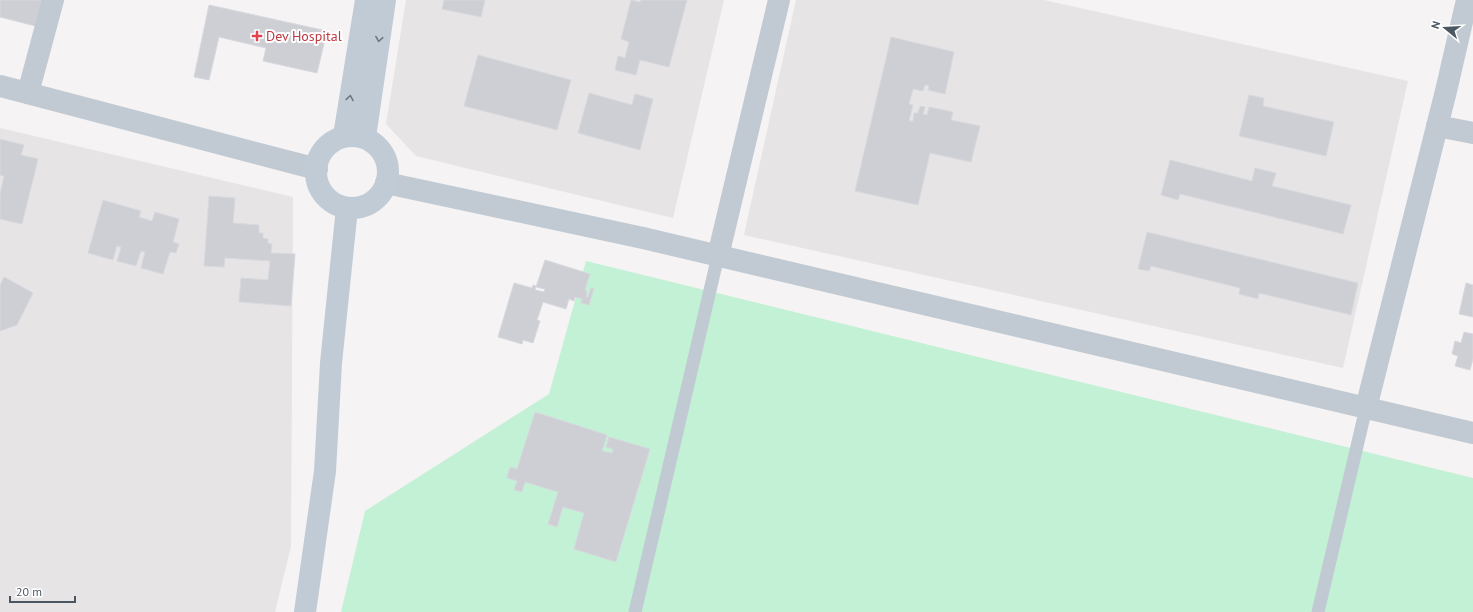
<svg xmlns="http://www.w3.org/2000/svg" width="1473" height="612" font-family="'PT Sans',sans-serif">
<rect width="100%" height="100%" fill="#f5f3f3"/>
<g fill="#e6e4e5">
<polygon points="406,0 724,0 673,218 416,156 386,124"/>
<polygon points="796,0 1044,0 1408,81 1343,368 744,235"/>
<polygon points="0,128 293,197 291,546 275,612 0,612"/>
</g>
<polygon fill="#c3f1d5" points="586,261 1473,478 1473,612 341,612 365,511 549,394"/>
<g fill="#cdcfd5" stroke="#d7d9de">
<polygon points="0,0 49,0 43,28 0,17"/>
<polygon points="444,0 485,0 481,17 442,9"/>
<polygon points="631,0 640,2 641,0 687,0 669,67 640,60 636,75 615,70 618,56 625,58 629,42 621,39"/>
<polygon points="209,5 327,31 317,73 263,61 266,48 219,37 209,80 194,77"/>
<polygon points="891,37 954,52 945,94 928,90 929,86 925,85 923,91 913,89 909,104 913,105 909,121 913,121 914,113 918,113 920,106 925,107 923,114 927,115 929,107 953,112 951,120 980,126 971,162 930,153 918,205 855,191"/>
<polygon points="478,55 571,80 557,130 464,106"/>
<polygon points="589,93 632,105 635,94 653,99 640,150 578,133"/>
<polygon points="1249,95 1264,98 1263,106 1334,122 1326,156 1239,136"/>
<polygon points="0,139 24,145 21,155 38,159 22,224 0,219 0,194 4,176 0,175"/>
<polygon points="1170,160 1252,181 1255,168 1276,173 1272,186 1351,205 1343,234 1180,194 1178,200 1161,195"/>
<polygon points="209,196 235,198 233,223 259,225 259,233 263,233 263,238 268,239 268,243 272,244 271,253 295,254 291,306 239,302 241,278 268,280 270,261 225,258 224,267 204,266"/>
<polygon points="103,200 141,211 139,217 152,221 155,212 179,219 173,242 179,244 176,253 170,252 163,274 141,268 145,252 141,251 136,266 117,261 121,247 117,246 113,260 88,253"/>
<polygon points="1147,232 1358,283 1351,315 1259,293 1258,299 1239,294 1240,288 1151,266 1149,271 1138,269"/>
<polygon points="545,260 590,274 585,290 587,291 586,297 588,297 591,288 594,288 589,305 581,303 582,299 575,297 574,301 569,299 566,309 543,302 537,320 540,321 533,343 523,340 522,344 498,337 514,283 532,288 533,285 536,286 535,290 544,292 545,289 536,287"/>
<polygon points="4,277 33,293 17,325 0,331 0,285"/>
<polygon points="1466,283 1473,285 1473,317 1459,314"/>
<polygon points="1464,332 1473,334 1473,359 1470,370 1455,366 1458,356 1452,354 1455,341 1461,343"/>
<polygon points="535,412 607,435 602,451 612,453 613,449 606,447 609,437 650,449 616,562 574,549 584,513 563,507 557,527 548,524 558,492 525,482 522,492 514,490 517,481 507,478 510,467 517,469"/>
</g>
<g fill="none" stroke-linecap="round" stroke-linejoin="round">
<g stroke="#c1cad2" stroke-width="13">
<polyline points="635,612 718,256"/>
<polyline points="1318,612 1366,408"/>
</g>
<g stroke="#c1cad2" stroke-width="22">
<polyline points="28,93 53,0"/>
<polyline points="1437,126 1473,133"/>
<polyline points="718,256 779,0"/>
</g>
<g stroke="#c1cad2" stroke-width="22">
<polyline points="0,86 317,169"/>
<polyline points="386,183 643,238 1473,433"/>
<polyline points="1366,408 1446,91 1467,0"/>
</g>
<g stroke="#c1cbd6" stroke-width="22">
<polyline points="344,136 366,0"/>
<circle cx="352" cy="172" r="36"/>
<polyline points="365,137 385,0"/>
<polyline points="305,612 325,471 331,363 347,208"/>
</g>
</g>
<defs><path id="oneway-chevron" d="M-2-3.5L2.5 0L-2 3.5" fill="none" stroke-width="1.6" stroke-linecap="round" stroke-linejoin="round"/></defs>
<g stroke="#6e7984">
<use href="#oneway-chevron" transform="translate(379 39) rotate(99)"/>
<use href="#oneway-chevron" transform="translate(350 98) rotate(-81)"/>
</g>
<path fill="#e0444e" stroke="#fff" stroke-width="1.5" d="M255 30h4v4h4v4h-4v4h-4v-4h-4v-4h4z"/>
<g text-anchor="middle" stroke-width="4" stroke-linejoin="round" paint-order="stroke">
<g font-size="14" fill="#be3a42" stroke="#fff" text-anchor="start">
<text x="266" y="41">Dev Hospital</text>
</g>
</g>
<g transform="translate(1445 28) rotate(288)" stroke="#ffffff" stroke-width="3" paint-order="stroke">
<path d="M0-3L7 15L0 10L-7 15Z" fill="#4a5661"/>
<text y="-6" font-size="11" font-weight="bold" text-anchor="middle" fill="#4a5661">N</text>
</g>
<path d="M10 596v6h65v-6" fill="none" stroke="#4a5661" stroke-width="2"/>
<text x="16" y="596" font-size="12" fill="#4a5661" stroke="#ffffff" stroke-width="3" paint-order="stroke">20 m</text>
</svg>
